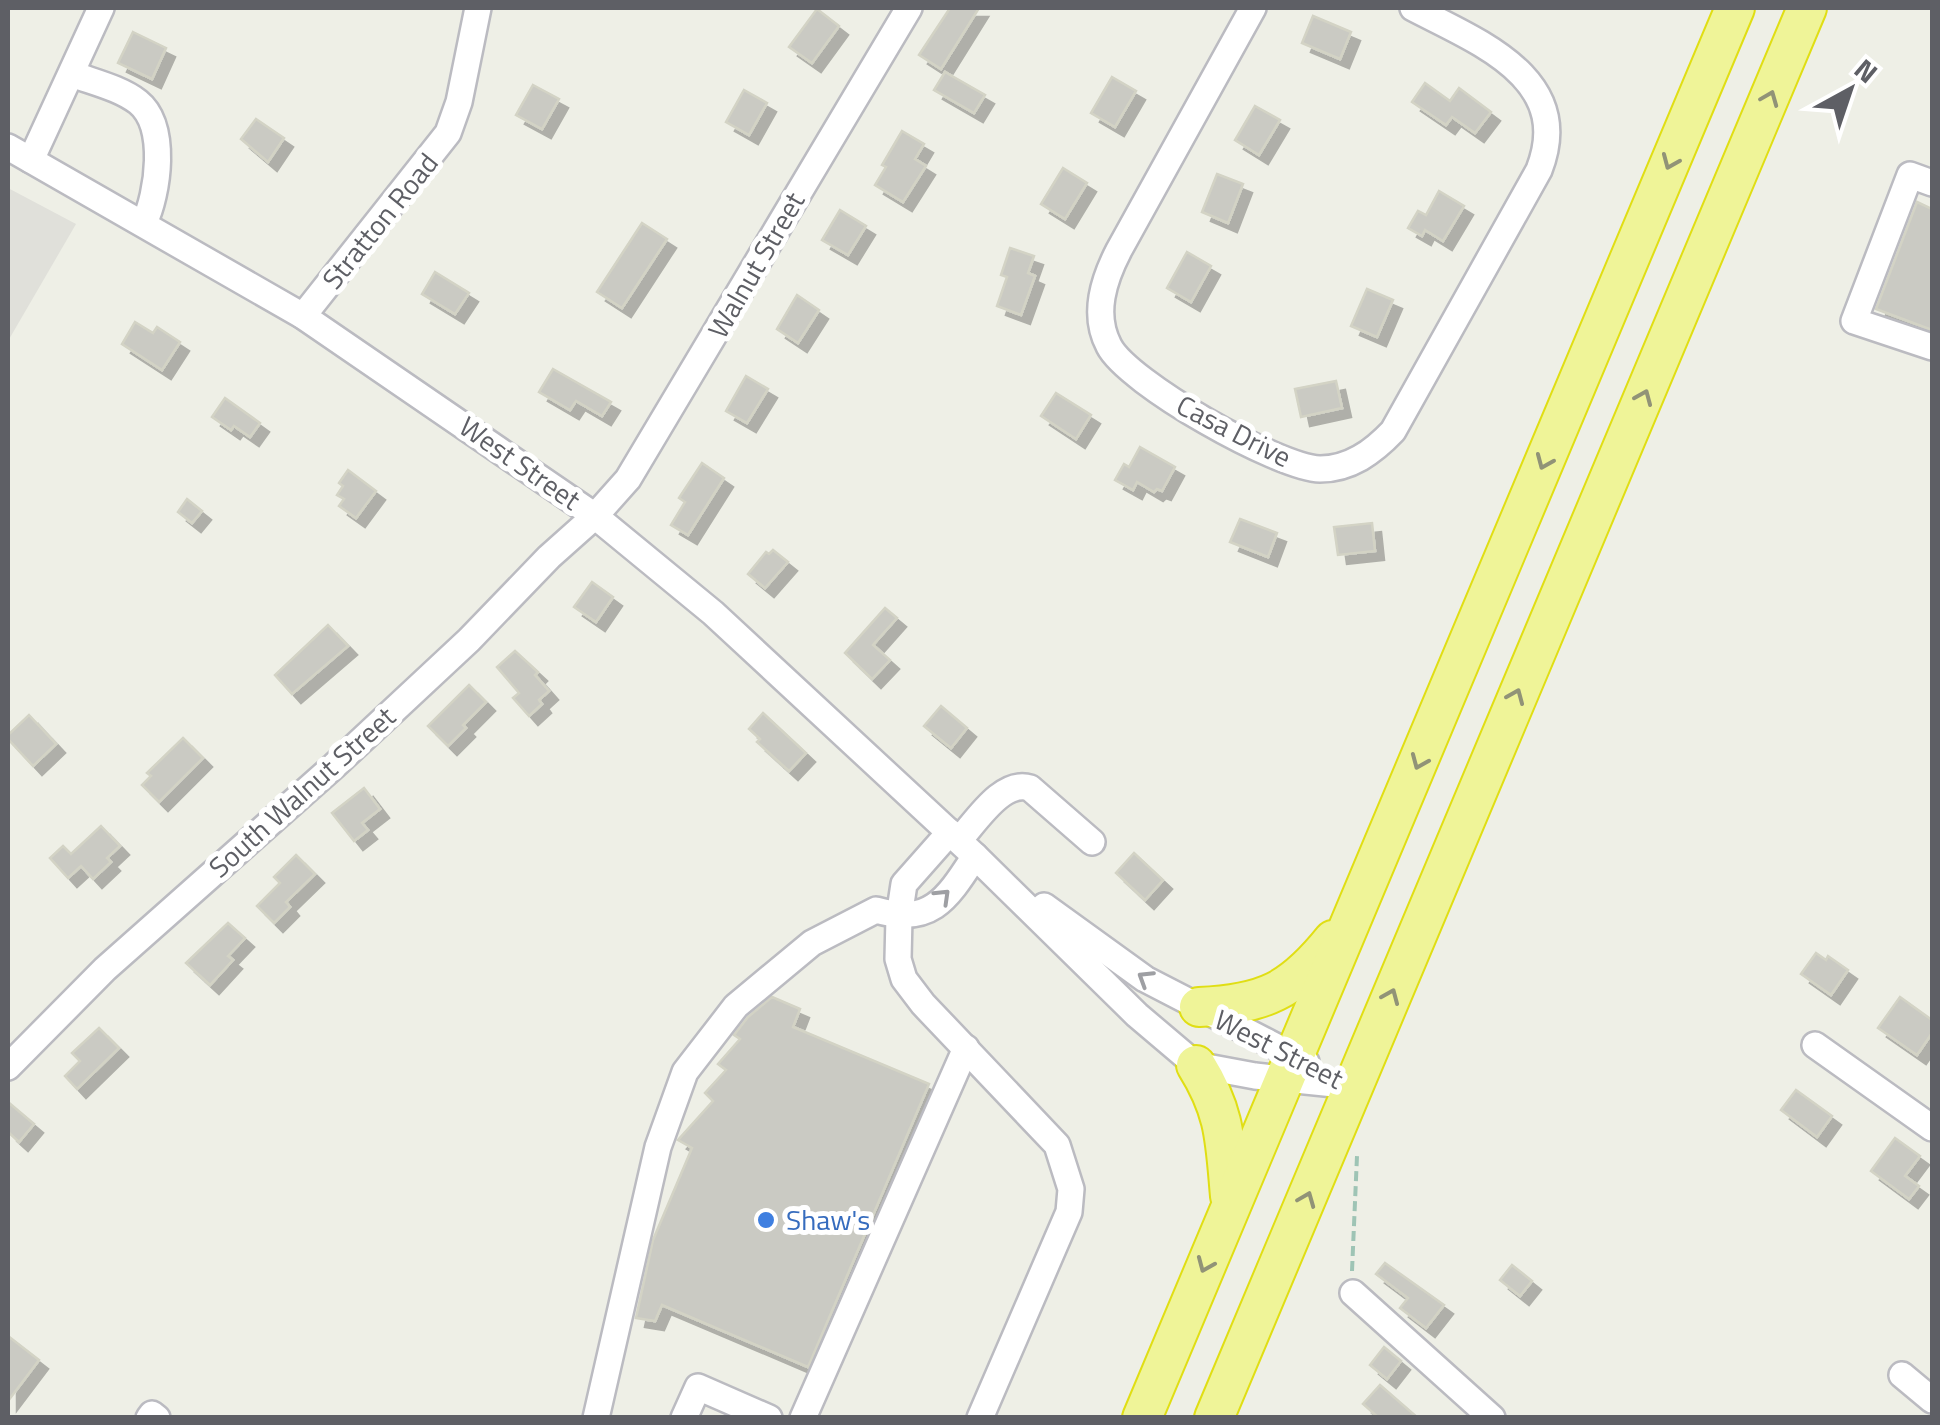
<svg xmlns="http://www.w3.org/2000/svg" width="1940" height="1425" font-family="'Titillium Web',sans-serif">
<defs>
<filter id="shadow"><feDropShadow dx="9" dy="9" stdDeviation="0" flood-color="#0004"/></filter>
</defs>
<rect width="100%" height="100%" fill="#eeefe6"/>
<polygon fill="#e0e0da" points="8,188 76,224 8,341"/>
<g fill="#cacac3" stroke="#d3d3c5" stroke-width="2.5" filter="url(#shadow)">
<polygon points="950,8 979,8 941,69 919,55"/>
<polygon points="817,9 839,26 812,63 789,47"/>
<polygon points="1313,16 1351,32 1340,59 1302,43"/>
<polygon points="133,32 166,48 152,79 118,63"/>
<polygon points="945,72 985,95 974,113 934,90"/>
<polygon points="1112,77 1136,91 1115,127 1091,113"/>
<polygon points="1425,83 1450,101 1459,88 1491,112 1475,133 1452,117 1446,125 1412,102"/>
<polygon points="533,85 559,99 542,129 516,115"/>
<polygon points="744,90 767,103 749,135 726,122"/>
<polygon points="1255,106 1280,120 1259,155 1235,140"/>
<polygon points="256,119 284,138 268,162 241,139"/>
<polygon points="902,131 924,144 915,159 926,166 903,202 875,185 886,167 882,165"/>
<polygon points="1063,168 1087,183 1065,219 1041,204"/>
<polygon points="1217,174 1243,184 1228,223 1202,212"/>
<polygon points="1439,191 1464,206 1443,241 1425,230 1422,236 1408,228 1418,211 1426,215"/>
<polygon points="1917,202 1932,209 1932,330 1876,309"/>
<polygon points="840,210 866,226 848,255 822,240"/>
<polygon points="642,223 667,239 622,308 597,292"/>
<polygon points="1010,248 1034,256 1028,273 1035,276 1021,315 997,306 1007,277 1001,275"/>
<polygon points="1187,252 1211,266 1191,302 1167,288"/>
<polygon points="435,272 469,293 455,314 422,294"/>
<polygon points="1367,289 1393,300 1377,337 1351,326"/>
<polygon points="797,295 819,310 798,343 777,329"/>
<polygon points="135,322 153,333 157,327 180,342 162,370 122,344"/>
<polygon points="553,369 611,402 602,416 576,401 570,410 539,392"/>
<polygon points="746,376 768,389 747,423 726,411"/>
<polygon points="1336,381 1342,408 1301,417 1295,389"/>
<polygon points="1056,393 1091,415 1076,439 1041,416"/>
<polygon points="225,398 260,423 250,437 234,426 231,430 212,417"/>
<polygon points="1140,447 1175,467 1162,491 1157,489 1154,492 1137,482 1133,490 1115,480 1124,464 1129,467"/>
<polygon points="702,463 724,478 688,535 671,525 685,502 679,498"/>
<polygon points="348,470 376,491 356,518 339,506 344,499 337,495 343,486 339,483"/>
<polygon points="187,499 202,511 192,523 178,512"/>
<polygon points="1240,519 1277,533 1268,557 1230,542"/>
<polygon points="1372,523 1375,551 1338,555 1334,527"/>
<polygon points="773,550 788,562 765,588 748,574 766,552 769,554"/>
<polygon points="592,582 613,597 596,622 574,607"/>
<polygon points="885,608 897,618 873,645 890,660 872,679 845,653"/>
<polygon points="328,625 348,646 292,694 275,675"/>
<polygon points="515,651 538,672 535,675 549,691 539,700 542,704 529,716 513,698 519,693 497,667"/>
<polygon points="469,685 486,702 463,725 466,728 448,746 428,726"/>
<polygon points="941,706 967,728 951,748 924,726"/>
<polygon points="763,713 806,753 789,771 757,742 760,739 749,729"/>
<polygon points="29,715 56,744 33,766 8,739 8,735"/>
<polygon points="183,738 203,758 159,802 142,785 151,776 147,773"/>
<polygon points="364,788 380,809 362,823 368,830 354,841 332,813"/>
<polygon points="101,826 120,846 107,858 111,862 93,879 81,866 68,878 50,858 63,846 71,854"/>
<polygon points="1134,853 1163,880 1145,900 1116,873"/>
<polygon points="296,855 315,874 286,902 290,907 274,923 257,906 280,883 274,877"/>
<polygon points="228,923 245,938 228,956 233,960 210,985 186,963"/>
<polygon points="1816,953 1826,960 1828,956 1848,970 1831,995 1801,974"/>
<polygon points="772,997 800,1009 793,1027 929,1084 808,1367 662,1305 655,1321 636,1318 653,1240 692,1148 678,1140 713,1101 705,1093 726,1070 718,1064 740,1039 734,1035 748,1017"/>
<polygon points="1900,997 1932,1020 1932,1033 1917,1055 1878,1028"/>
<polygon points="99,1028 119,1048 77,1089 65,1076 80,1061 72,1053"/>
<polygon points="1796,1090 1832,1116 1817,1137 1781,1110"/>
<polygon points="8,1102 34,1124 19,1142 8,1132"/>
<polygon points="1895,1138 1920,1156 1905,1176 1919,1186 1909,1199 1871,1171"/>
<polygon points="1385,1263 1444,1305 1426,1328 1400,1308 1408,1298 1376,1274"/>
<polygon points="1512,1265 1532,1281 1520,1296 1500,1280"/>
<polygon points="8,1336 39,1360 8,1401"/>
<polygon points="1384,1347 1401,1361 1387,1379 1370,1365"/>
<polygon points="1380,1385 1418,1418 1379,1418 1363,1404"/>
</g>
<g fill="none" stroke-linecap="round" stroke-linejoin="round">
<defs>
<g id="minor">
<path d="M1253,8L1119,250C1104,279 1092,314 1109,346C1128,383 1278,468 1320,469C1350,469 1373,452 1393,431L1539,170C1575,78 1478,42 1413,8"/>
<path d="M72,74C93,82 120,88 138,102C168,126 158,194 144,223"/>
<polyline points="8,147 303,316 595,516 713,613 975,856 1137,1015 1196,1065 1255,1076 1354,1086"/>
<polyline points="31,160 101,8"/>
<polyline points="1932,183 1910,175 1854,321 1932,347"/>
<polyline points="303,316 448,133 459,102 478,8"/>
<polyline points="950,832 904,884 899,917 898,959 904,979 923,1004 1057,1145 1071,1189 1069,1212 980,1418"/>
<path d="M959,840C976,822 1002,779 1030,788L1092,842"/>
<polyline points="1044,906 1145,979 1306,1062"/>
<polyline points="1815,1045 1932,1128"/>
<polyline points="8,1067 105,969 334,766 469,640 549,557 595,516 628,479 909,8"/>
<polyline points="1353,1293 1492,1418"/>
<polyline points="1902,1375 1932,1400"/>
<polyline points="149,1418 152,1414 157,1418"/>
<path d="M596,1418L658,1147L685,1072L736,1006L812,943L876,910C931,926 947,899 975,856"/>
<polyline points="684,1418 698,1387 769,1418"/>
<polyline points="803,1418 966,1048"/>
</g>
<g id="highway">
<path d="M1199,1007C1265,1004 1292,991 1333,940"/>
<path d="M1196,1065C1226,1113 1225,1141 1230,1196"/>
<polyline points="1142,1418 1735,8"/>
<polyline points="1214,1418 1807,8"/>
</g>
</defs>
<use href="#minor" stroke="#bbbbc1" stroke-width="30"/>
<use href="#highway" stroke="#e0de14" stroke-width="42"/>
<polyline stroke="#9ec4b5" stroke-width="4" stroke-dasharray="10 5" stroke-linecap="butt" points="1352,1271 1357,1156"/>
<use href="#minor" stroke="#fff" stroke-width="25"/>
<use href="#highway" stroke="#eff498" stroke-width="38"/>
</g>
<defs><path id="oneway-chevron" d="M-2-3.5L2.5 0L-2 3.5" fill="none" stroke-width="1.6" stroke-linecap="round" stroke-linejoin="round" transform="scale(2.5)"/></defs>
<g stroke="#919377">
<use href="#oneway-chevron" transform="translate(1770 98) rotate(-68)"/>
<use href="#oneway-chevron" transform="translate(1670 162) rotate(113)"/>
<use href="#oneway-chevron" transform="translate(1644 397) rotate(-67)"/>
<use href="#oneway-chevron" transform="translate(1544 462) rotate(113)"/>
<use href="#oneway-chevron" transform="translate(1516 696) rotate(-67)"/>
<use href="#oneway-chevron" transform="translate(1419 762) rotate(113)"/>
<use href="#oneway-chevron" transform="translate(1391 996) rotate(-67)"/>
<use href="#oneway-chevron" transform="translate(1307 1199) rotate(-68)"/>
<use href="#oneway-chevron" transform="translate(1205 1265) rotate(113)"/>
</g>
<g stroke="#9e9fa3">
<use href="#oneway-chevron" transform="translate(943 896) rotate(-44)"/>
<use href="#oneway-chevron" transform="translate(1145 978) rotate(-148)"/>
</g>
<circle fill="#3f7fe0" stroke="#fff" stroke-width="4" cx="766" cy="1220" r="10"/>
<g text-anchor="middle" stroke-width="10" stroke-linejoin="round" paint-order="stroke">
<g font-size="28" fill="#5e5f65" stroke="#fff">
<text transform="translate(380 221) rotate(-51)" y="10">Stratton Road</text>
<text transform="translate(756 265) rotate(-60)" y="10">Walnut Street</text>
<text transform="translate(1234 431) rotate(27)" y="10">Casa Drive</text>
<text transform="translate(520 463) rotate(35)" y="10">West Street</text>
<text transform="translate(302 792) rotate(-42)" y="10">South Walnut Street</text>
<text transform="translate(1279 1049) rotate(27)" y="10">West Street</text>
</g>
<g font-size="28" fill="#366cbe" stroke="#fff" text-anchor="start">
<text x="786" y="1230">Shaw's</text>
</g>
</g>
<rect width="1940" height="1425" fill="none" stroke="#5e5f65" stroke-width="20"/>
<g transform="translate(1850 90) rotate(40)" stroke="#ffffff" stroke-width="8" paint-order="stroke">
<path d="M0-8L18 38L0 25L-18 38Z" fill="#5e5f65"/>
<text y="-15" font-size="28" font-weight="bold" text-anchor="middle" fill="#5e5f65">N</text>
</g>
</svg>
